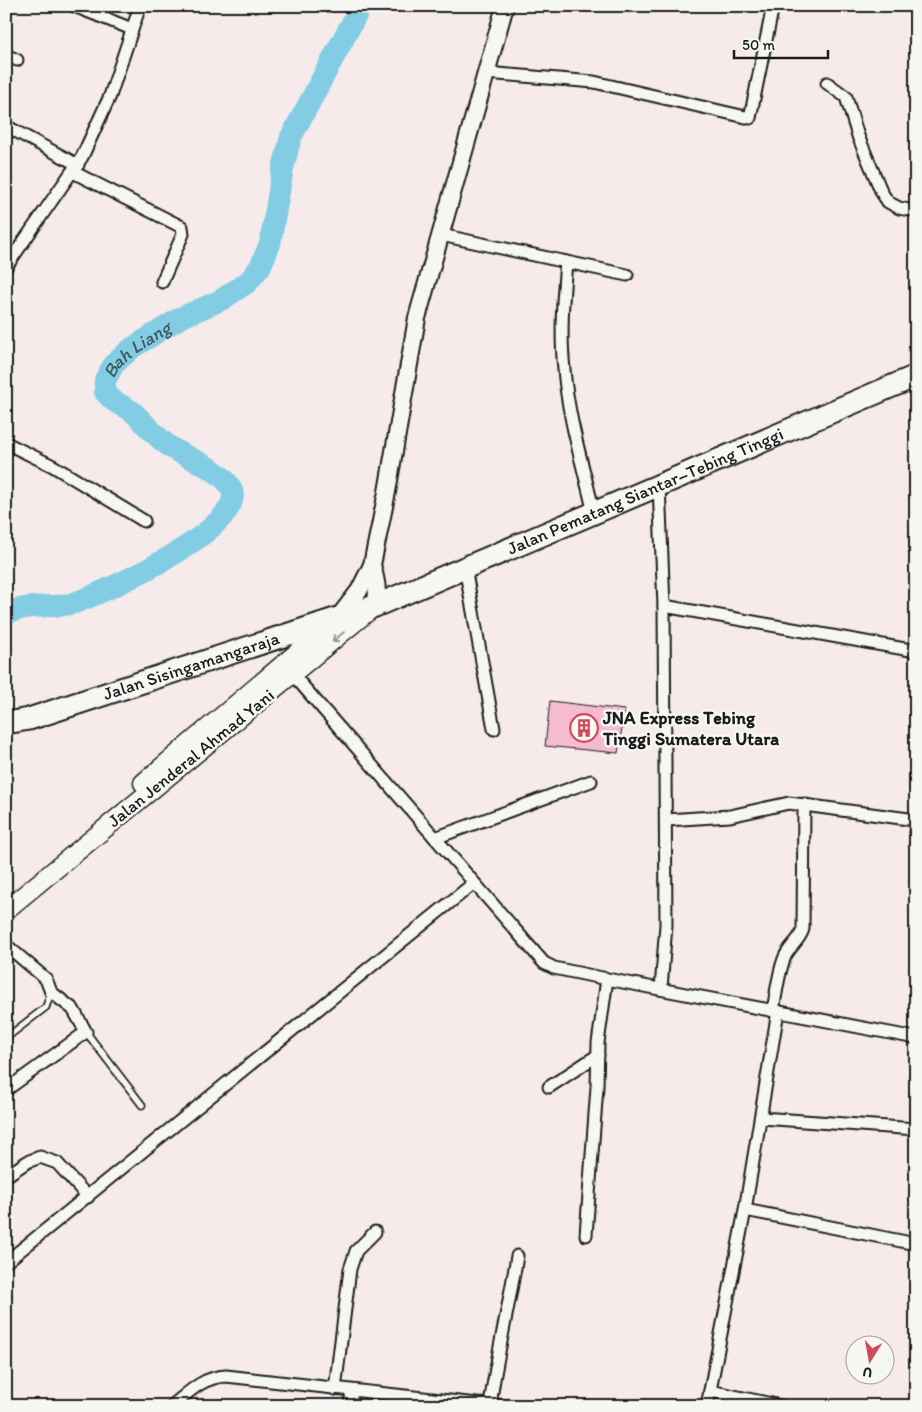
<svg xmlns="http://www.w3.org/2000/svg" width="922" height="1412" font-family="Itim,sans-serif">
<rect width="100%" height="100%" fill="#f6eaeb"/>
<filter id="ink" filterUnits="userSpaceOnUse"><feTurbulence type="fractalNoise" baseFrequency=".02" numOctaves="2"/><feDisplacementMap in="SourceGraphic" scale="10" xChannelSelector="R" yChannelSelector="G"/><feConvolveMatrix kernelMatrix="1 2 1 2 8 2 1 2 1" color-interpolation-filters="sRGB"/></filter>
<g filter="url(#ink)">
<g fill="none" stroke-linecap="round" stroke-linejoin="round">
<path stroke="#82cde3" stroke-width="22" id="s1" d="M6,613C12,611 18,609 25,608C40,605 58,608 74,603C101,594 251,526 231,488C221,469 189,459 172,448C157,439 146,424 133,412C128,408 122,406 117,403C112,400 109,396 105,392V380L114,364L132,348L180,318L221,300L248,282L260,267L270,244L283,168L291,137L361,6"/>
</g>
<polygon fill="#f5bcd1" stroke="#1c1c1c" points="550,701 625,710 618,753 545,746"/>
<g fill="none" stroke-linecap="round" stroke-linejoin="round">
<defs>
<g id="lane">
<polyline points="86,1032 142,1105"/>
<polyline points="6,1038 46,1007 51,992"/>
</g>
<g id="street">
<polyline points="74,6 132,29"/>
<polyline points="6,55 17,60"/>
<polyline points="486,73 594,82 750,118 773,6"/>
<polyline points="827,83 846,97 858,136 882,193 888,202 899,208 909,210 916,207"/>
<polyline points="6,126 78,165"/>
<polyline points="73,172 182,227 183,234 162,282"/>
<polyline points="441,235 627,275"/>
<path d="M566,262C563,298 560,333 564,369C568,418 583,465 594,513"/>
<polyline points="6,267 82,157 110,96 140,6"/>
<polyline points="6,443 53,466 144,521"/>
<polyline points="659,485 664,606 666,925 661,989"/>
<polyline points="465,567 494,729"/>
<polyline points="664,606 916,651"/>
<polyline points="289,670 544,963 554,968 607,979 916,1038"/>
<polyline points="666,820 730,816 789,803 916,820"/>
<polyline points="435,838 591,781"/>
<polyline points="6,945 46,979 51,992 73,1009 86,1032 6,1090"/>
<path d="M773,1011C776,994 778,975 784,959C788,947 800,941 803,929L804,804"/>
<polyline points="549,1087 598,1055"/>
<polyline points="761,1118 916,1129"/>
<polyline points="6,1176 27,1162 40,1157 57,1163 88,1197"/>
<polyline points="745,1210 916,1244"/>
<polyline points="586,1235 597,1087 598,1043 607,979"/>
<polyline points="6,1262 474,883"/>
<polyline points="335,1389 350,1269 356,1251 375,1232"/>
<polyline points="710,1391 781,1406"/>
<path d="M490,1405C497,1355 509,1306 517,1256"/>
<path d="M172,1406C189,1392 203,1377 226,1376L477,1404L511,1406"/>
<polyline points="350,1406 352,1391"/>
<polyline points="707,1406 745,1210 778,1011"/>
</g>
<g id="secondary">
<path d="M372,565C376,580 379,591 375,606"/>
<polyline points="338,618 359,591 372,565 387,492 417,318 505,6"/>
</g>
<g id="primary">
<polyline points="143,783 333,622"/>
<polyline points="6,910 371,609"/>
</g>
<g id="highway">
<path id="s2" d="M6,723L29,719L375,606L916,376"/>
</g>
</defs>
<use href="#lane" stroke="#1c1c1c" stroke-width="9"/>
<use href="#street" stroke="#1c1c1c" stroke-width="15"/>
<use href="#secondary" stroke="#1c1c1c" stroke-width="20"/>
<use href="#primary" stroke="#1c1c1c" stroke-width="21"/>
<use href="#highway" stroke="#1c1c1c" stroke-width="25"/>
<use href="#lane" stroke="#f6f6f2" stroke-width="5.5"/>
<use href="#street" stroke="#f6f6f2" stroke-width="11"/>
<use href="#secondary" stroke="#f6f6f2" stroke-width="16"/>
<use href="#primary" stroke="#f6f6f2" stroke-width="18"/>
<use href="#highway" stroke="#f6f6f2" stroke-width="21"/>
</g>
<defs><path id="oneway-shaft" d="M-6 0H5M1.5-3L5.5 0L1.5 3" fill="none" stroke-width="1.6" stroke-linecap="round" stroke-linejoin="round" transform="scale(1.25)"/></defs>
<use stroke="#949492" href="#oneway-shaft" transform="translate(338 637) rotate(140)"/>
</g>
<defs>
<symbol id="building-ring" viewBox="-11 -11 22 22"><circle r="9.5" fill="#f6f6f2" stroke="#d1495b" stroke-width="1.5"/><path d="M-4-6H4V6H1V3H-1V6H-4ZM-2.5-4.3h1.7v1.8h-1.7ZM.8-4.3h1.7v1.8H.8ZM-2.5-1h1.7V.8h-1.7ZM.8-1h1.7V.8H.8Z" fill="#d1495b"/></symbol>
</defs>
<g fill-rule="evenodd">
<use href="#building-ring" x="568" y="712" width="32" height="32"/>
</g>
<g text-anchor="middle" stroke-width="5" stroke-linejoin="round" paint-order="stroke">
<g font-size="18" fill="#1c1c1c" stroke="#f6f6f2">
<text dy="6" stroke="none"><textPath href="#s2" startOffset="681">Jalan Pematang Siantar–Tebing Tinggi</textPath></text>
<text dy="6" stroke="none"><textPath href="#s2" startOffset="194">Jalan Sisingamangaraja</textPath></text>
<text transform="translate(191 758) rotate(-39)" y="6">Jalan Jenderal Ahmad Yani</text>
</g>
<g font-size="18" font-weight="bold" fill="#1c1c1c" stroke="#f6f6f2" text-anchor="start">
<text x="603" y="724">JNA Express Tebing<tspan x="603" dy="21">Tinggi Sumatera Utara</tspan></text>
</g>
<g font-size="19" font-style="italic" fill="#405a62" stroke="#f6f6f2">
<text dy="7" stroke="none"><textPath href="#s1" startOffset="491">Bah Liang</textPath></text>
</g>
</g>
<rect width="922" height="1412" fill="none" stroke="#f6f6f2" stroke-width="25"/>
<rect x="12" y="12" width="897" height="1387" fill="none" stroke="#1c1c1c" stroke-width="2" filter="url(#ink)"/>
<g transform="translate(870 1360) rotate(191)"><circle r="24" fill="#f6f6f2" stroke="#9f9f9c"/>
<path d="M0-4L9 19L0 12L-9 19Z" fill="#d1495b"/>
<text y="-8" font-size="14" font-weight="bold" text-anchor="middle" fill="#1c1c1c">U</text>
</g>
<path d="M734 50v8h94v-8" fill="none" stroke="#1c1c1c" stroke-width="2.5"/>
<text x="742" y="50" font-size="15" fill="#1c1c1c" stroke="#f6f6f2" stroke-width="4" paint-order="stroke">50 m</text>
</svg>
